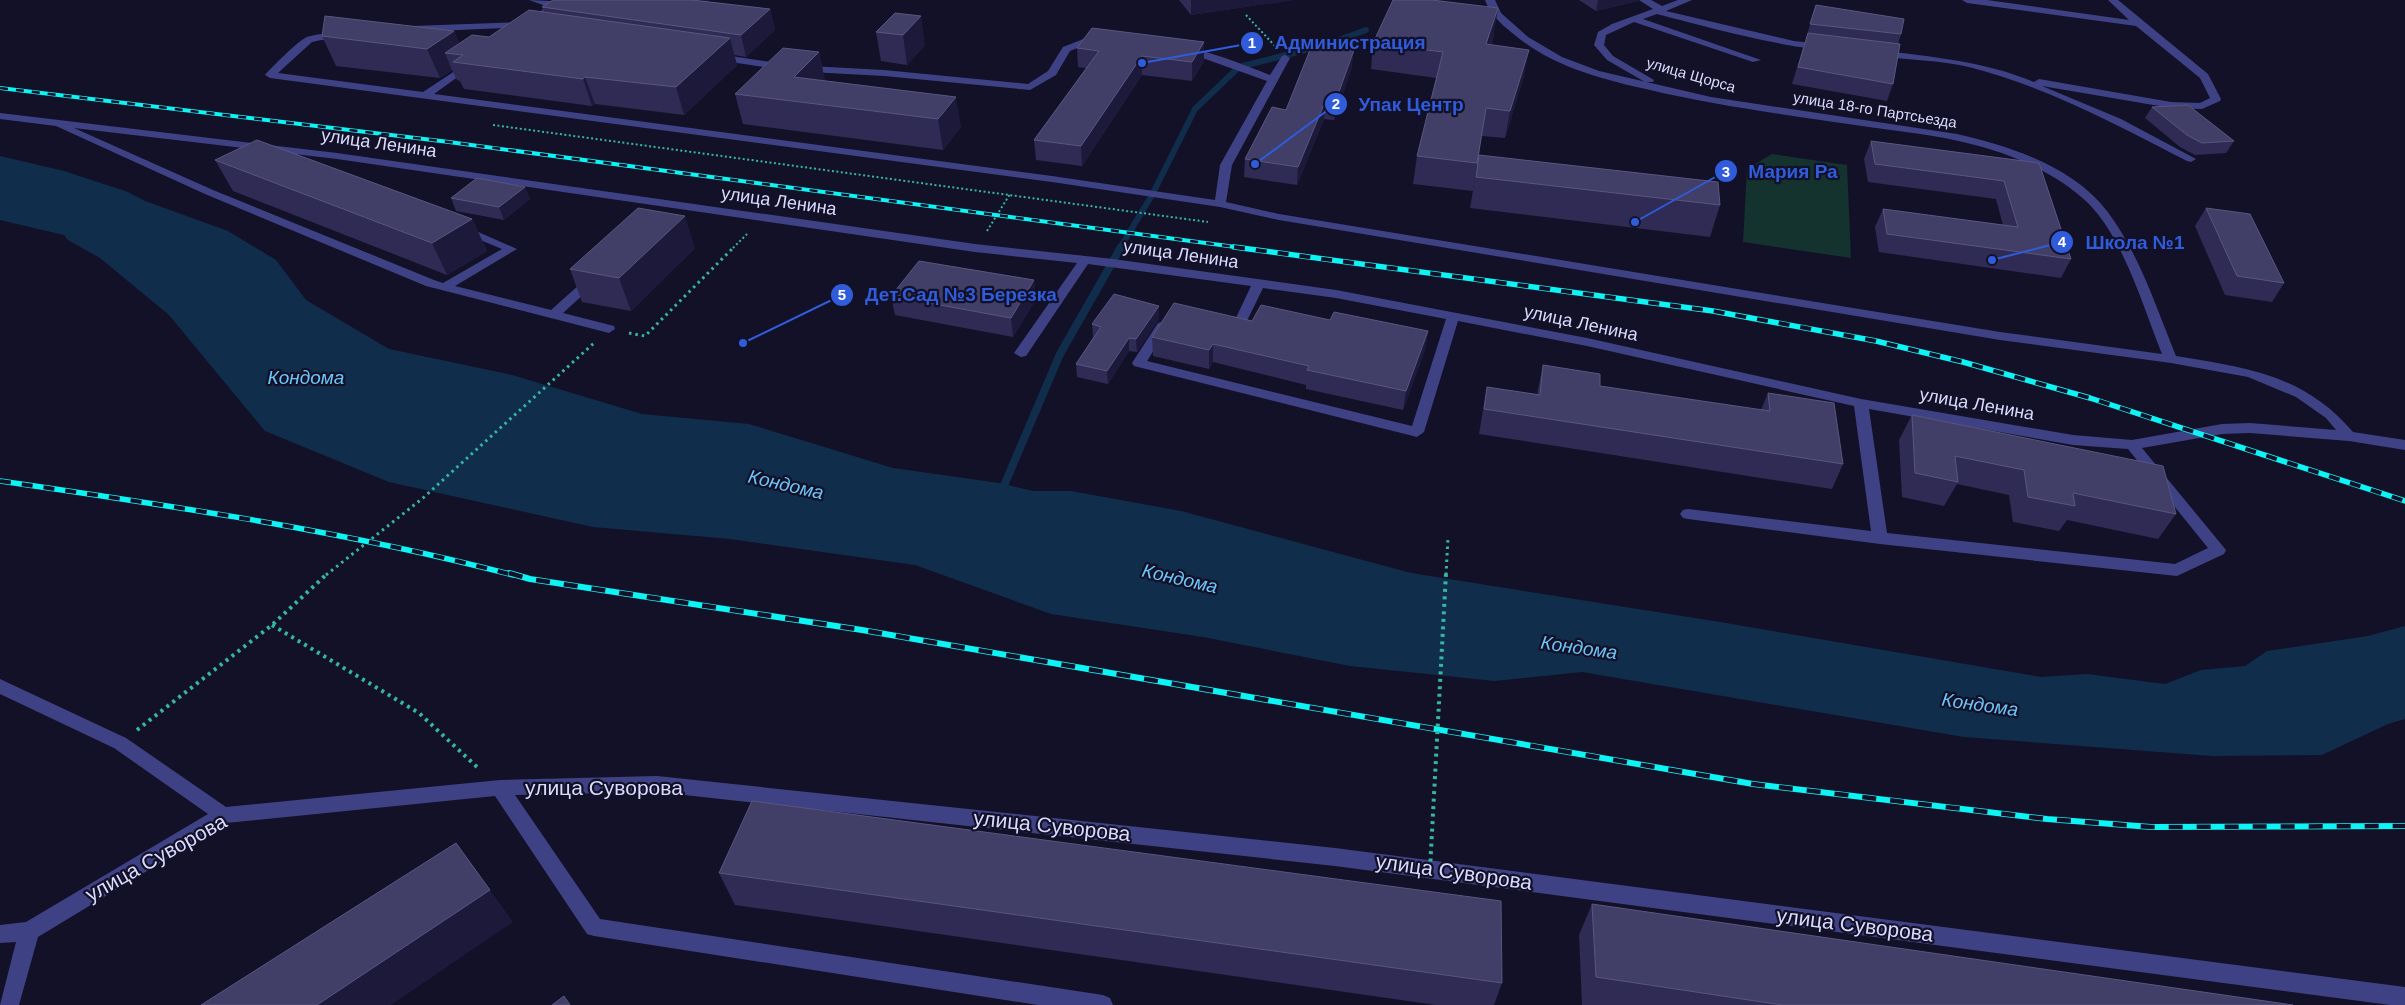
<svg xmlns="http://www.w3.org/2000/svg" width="2405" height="1005" font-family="Helvetica,sans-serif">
<rect width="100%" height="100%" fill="#131128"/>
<polygon fill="#14322e" points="1772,154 1847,165 1851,258 1743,242 1747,169"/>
<polygon fill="#112d4c" points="0,156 64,171 128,192 145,201 228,231 276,260 306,300 389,349 512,375 642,414 749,424 893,468 999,483 1033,491 1071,491 1181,511 1411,573 1720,622 2041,677 2087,674 2165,684 2201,670 2245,666 2267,651 2368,636 2405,626 2405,719 2388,724 2322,755 2212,756 1964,737 1582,672 1495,681 1350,666 1203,637 1051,614 915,565 730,539 593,527 389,482 265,431 169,315 100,258 68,240 64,235 0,220"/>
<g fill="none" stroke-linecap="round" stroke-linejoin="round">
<polyline stroke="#112d4c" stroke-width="6" points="1120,248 1152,195 1195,109 1239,67 1325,45 1366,30"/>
<polyline stroke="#112d4c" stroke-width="8" points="1000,495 1060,354 1121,247"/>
<g stroke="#35b6a2" stroke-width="2" stroke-dasharray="2 2.5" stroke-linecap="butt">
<polyline points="1246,15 1275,46"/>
<polyline points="493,125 1208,222"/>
<polyline points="987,231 1010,194"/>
<polyline points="733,248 747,234"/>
</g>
<g stroke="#35b6a2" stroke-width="3" stroke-dasharray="2.5 4" stroke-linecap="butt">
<polyline points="629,333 645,336 734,247"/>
<polyline points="326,575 423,498 594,343"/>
</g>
<g stroke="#35b6a2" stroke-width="4" stroke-dasharray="3 4.5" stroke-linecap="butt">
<polyline points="272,625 419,713 477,767"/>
<polyline points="137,730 272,625 328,573"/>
</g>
<g fill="#3e4285" fill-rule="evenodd">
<polygon points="529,0 551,1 553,10 542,21 536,21 534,19 543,9 543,5"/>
<path d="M1485,0H1495L1501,13L1528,37L1562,57L1599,71L1711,97L1957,134C2009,146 2073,166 2107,211C2139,253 2156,307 2176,356C2247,368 2303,374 2353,432L2405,440V450L2349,441L2250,433L2222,434L2142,448L2226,550L2224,554L2177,576L1880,544L1688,519L1683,518L1680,514L1683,510L1688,509L1871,531L1854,406L1587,346L1458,321L1424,432L1417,437L1134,366L1132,363L1158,323L1163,322L1169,326L1147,361L1412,426L1446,319L1336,298L1263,288L1243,329L1237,333L1225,330L1224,327L1225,324H1233L1251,286L1088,264L1026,356L1021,357L1014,353L1077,263L975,252L337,159L74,128L213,190L434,280L443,283L502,249L456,230L454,228L460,224L517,249L455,286L551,310L589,276H597L599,279L597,282L563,313L614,326L615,329L609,333L426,286L205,194L56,126L0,119V113L337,153L975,244L1113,259L1336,290L1587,338L1861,399L2073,435L2132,440L2222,424L2250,423L2336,430L2326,418L2296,397L2248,377L2171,363L2000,340L1279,220L1220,207L1052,182L270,78L265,75C272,67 296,43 305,38C315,33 339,32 347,39L345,41L321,40L312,42L278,73L423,92L470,61L473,62V66L434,94L1052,176L1215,200L1220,165L1267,81L1180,50C1190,42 1256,70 1270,75L1282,56L1285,55L1290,58L1232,165L1226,202L1279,214L2000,332L2162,354C2143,307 2124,239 2088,203C2057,173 2012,154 1971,144C1938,135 1903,132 1869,127C1796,116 1722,107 1650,90C1600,79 1550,66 1511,32C1500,23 1490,14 1485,0ZM1869,409L2073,445L2128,449L2208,548L2175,564L1887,533Z"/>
<path d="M1639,0H1651L1662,6L1678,0H1692L1666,11L1794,41L1823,44L1828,47C1816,57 1680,20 1657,14L1643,19L1761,60L1753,62L1634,22L1606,35L1604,45L1613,56L1654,80L1653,82H1645L1607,60L1594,45L1598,32L1612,24L1653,9Z"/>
<path d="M1962,0H1987L2129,20L2108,0H2118L2208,74L2221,99L2220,101L2202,109L2171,108L2042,86L2121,119L2196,159L2191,162L2187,161C2119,126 2045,86 1969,67C1940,60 1908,60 1878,56L1873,53L1878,50C1932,57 1984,61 2034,82L2039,79L2171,102L2200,103L2210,98L2200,78L2136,26L1967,3Z"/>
<polygon points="526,22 531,25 529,27 412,32 407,29 412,26"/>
<polygon points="1091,36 1105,40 1100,43 1092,42 1070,51 1056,75 1030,90 884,76 791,71 717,60 712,57 717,54 791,65 884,70 1028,84 1048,71 1063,47"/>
<polygon points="0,679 126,738 226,807 500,780 657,776 1335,848 2405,987 2405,1005 2390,1005 1335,866 657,792 515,795 600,919 1103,995 1110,998 1113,1005 1038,1005 594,936 587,934 495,796 226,823 38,937 19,1005 0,1005 16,942 0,943 0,925 26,922 208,814 114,748 0,694"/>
</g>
<defs>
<polyline id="rail-far2" points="0,88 449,142 1243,248"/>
<g id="rail-far1">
<polyline points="1234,247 1713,311 1876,341 1963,362 2090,398 2405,501"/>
<path d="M0,481C172,506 345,531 513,575"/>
</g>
<polyline id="rail" points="509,573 530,579 862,630 1753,784 2047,819 2151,827 2405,826"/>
</defs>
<use href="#rail-far2" stroke="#0ef4f5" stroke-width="4"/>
<use href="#rail-far1" stroke="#0ef4f5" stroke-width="5.5"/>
<use href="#rail" stroke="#0ef4f5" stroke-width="6"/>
<use href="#rail-far2" stroke="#131128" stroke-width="2.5" stroke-dasharray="8" stroke-linecap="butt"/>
<use href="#rail-far1" stroke="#131128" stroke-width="4" stroke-dasharray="11" stroke-linecap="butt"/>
<use href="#rail" stroke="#131128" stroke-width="4.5" stroke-dasharray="14" stroke-linecap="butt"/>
<polyline stroke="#35b6a2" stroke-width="3" stroke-dasharray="2.5 4" stroke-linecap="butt" points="1446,575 1448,538"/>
<polyline stroke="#35b6a2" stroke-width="4" stroke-dasharray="3 4.5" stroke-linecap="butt" points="1430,869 1446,573"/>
</g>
<g fill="#2f2b55">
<polygon points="553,0 709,0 709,2 770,9 775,30 746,57 734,55 737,65 684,115 595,104 592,106 464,89 460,81 457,80 452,70 440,78 336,66 322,36 454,31 459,43 489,37 544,13 542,7"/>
<polygon points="1179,0 1293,0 1191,15"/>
<polygon points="1579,0 1638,0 1638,1 1596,11"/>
<polygon points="1816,5 1901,34 1898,44 1893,84 1887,101 1792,84"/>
<polygon points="895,13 925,45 907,65 881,61 876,32"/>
<polygon points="1494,34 1491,45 1524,76 1505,138 1482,136 1473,191 1413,184 1417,156 1436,78 1371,69 1373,43"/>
<polygon points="1204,42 1204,61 1192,81 1142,75 1082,166 1036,160 1034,140 1086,68 1078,67 1077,48"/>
<polygon points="819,52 825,81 961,127 943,150 743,124 735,94"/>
<polygon points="1352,67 1334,120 1324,119 1297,185 1244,177 1245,159"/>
<polygon points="2152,107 2234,141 2226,153 2195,155 2180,147 2145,118"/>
<polygon points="1871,141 2039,163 2071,259 2061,278 1879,252 1875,227 1883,209 2003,225 1996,199 1868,182 1864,159"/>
<polygon points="1479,155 1720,205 1710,237 1470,208"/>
<polygon points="215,160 472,219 487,251 447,275 233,191"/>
<polygon points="525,187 530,199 504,220 456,211 451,198"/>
<polygon points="2206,208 2284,283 2272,302 2225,295 2195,226"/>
<polygon points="695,248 631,311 582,302 570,269"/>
<polygon points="1034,280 1036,299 1013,337 895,315 891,296"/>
<polygon points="1159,306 1159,319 1137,352 1129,351 1108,384 1077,377 1076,364 1093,337 1092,324"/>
<polygon points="1330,320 1428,331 1425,350 1403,410 1306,389 1306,385 1213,362 1209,369 1153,356 1152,337 1252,321"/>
<polygon points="1543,365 1600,386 1761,410 1768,393 1843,464 1832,489 1479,434 1487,387 1537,394"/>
<polygon points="1912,415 2176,514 2158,539 2067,520 2059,531 2013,522 2009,495 1957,484 1944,506 1902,497 1899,440"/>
<polygon points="719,873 1502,983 1494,1005 1436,1005 735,905"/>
<polygon points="1592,904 2293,1005 1582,1005 1579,935"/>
</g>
<g fill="#1c193b">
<polygon points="682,0 709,0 709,3"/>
<polygon points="1191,0 1293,0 1191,15"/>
<polygon points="1598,0 1638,0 1638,1 1596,11"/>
<polygon points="1498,8 1494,34 1482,70 1486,44"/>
<polygon points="770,9 775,30 746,57 741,35"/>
<polygon points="921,16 925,45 907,65 903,35"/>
<polygon points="454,31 466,60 463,55 445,53 452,70 440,78 427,49"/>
<polygon points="730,38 737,65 684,115 676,87"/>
<polygon points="1204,42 1204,61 1192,81 1192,62"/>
<polygon points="1354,50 1352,67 1334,120 1335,103"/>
<polygon points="1529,50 1524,76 1505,138 1510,111"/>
<polygon points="819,52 825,81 794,77"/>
<polygon points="1142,56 1142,75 1082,166 1081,146"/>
<polygon points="585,77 595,104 592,106 583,79"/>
<polygon points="956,97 961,127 943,150 938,119"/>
<polygon points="1325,102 1324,119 1297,185 1298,167"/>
<polygon points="525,187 530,199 504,220 499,207"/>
<polygon points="685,216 695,248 631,311 619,278"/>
<polygon points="472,219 487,251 447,275 432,243"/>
<polygon points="1034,280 1036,299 1013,337 1011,318"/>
<polygon points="1159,306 1159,319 1137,352 1136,339"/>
<polygon points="1428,331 1425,350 1403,410 1406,391"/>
<polygon points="1129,338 1129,351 1108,384 1107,371"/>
<polygon points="1213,344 1213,362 1209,369 1209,350"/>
<polygon points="456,843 513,922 391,1005 317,1005"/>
</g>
<g fill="#413e67" stroke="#59567f">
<polygon points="553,0 692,0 770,9 741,35 542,7"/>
<polygon points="1393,0 1432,0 1498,8 1486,44 1529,50 1510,111 1486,108 1477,163 1417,156 1443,52 1373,43"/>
<polygon points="1816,5 1904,19 1901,34 1810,24"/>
<polygon points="529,10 730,38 676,87 585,77 583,79 453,62 463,55 445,53 472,35 489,37"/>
<polygon points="895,13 921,16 903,35 876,32"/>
<polygon points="325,16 454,31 427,49 322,36"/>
<polygon points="1092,28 1204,42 1192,62 1142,56 1081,146 1034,140 1099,51 1077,48"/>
<polygon points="1808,33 1900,44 1893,84 1798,67"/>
<polygon points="1312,45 1354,50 1335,103 1325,102 1298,167 1245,159 1272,107 1286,110"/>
<polygon points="783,48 819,52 794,77 956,97 938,119 735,94"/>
<polygon points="2188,105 2234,141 2202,143 2187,135 2152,107"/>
<polygon points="257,140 472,219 432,243 215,160"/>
<polygon points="1871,141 2039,163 2071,259 1887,234 1883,209 2018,227 2004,181 1875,164"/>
<polygon points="1479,155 1718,182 1720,205 1476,177"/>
<polygon points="477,178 525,187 499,207 451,198"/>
<polygon points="638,208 685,216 619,278 570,269"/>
<polygon points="2206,208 2250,214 2284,283 2237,276"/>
<polygon points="919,261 1034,280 1011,318 891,296"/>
<polygon points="1114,294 1159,306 1136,339 1129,338 1107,371 1076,364 1101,327 1092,324"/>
<polygon points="1174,303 1252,321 1261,305 1330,320 1334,312 1428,331 1406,391 1307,370 1309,366 1213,344 1209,350 1152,337"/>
<polygon points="1543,365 1600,374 1600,386 1770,411 1768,393 1834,403 1843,464 1484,409 1487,387 1540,395"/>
<polygon points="1912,415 2163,466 2176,514 2073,493 2075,506 2028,497 2024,470 1955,456 1958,482 1915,473"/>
<polygon points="752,801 1501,901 1502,983 719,873"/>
<polygon points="456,843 490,890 317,1005 201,1005"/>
<polygon points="1592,904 2293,1005 1782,1005 1596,977"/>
<polygon points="564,996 570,1005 552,1005"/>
</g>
<g text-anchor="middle" stroke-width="4.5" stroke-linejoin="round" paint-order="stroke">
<g font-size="15" fill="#dadafe" stroke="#131128">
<text transform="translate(1691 75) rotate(16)" y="5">улица Щорса</text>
<text transform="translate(1875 110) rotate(9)" y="5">улица 18-го Партсьезда</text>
</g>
<g font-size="18" fill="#dadafe" stroke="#131128">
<text transform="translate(379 143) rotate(8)" y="6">улица Ленина</text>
<text transform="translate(779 201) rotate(8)" y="6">улица Ленина</text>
<text transform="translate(1181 254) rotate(8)" y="6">улица Ленина</text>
<text transform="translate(1581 323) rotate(12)" y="6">улица Ленина</text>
<text transform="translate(1977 404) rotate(10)" y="6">улица Ленина</text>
</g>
<g font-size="19" font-style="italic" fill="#6cc5f9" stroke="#131128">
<text x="306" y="384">Кондома</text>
<text transform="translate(786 484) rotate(13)" y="7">Кондома</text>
<text transform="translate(1180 578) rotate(13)" y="7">Кондома</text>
<text transform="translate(1579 647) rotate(8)" y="7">Кондома</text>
<text transform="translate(1980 704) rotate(8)" y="7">Кондома</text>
</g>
<g font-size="21" fill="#dadafe" stroke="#131128">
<text x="604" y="795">улица Суворова</text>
<text transform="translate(1052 826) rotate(6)" y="7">улица Суворова</text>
<text transform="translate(156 858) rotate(-29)" y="7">улица Суворова</text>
<text transform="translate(1454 872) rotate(8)" y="7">улица Суворова</text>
<text transform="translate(1855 925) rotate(7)" y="7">улица Суворова</text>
</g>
</g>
<path fill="none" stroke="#305cdc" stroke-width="2" d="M1142 63L1252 43M1255 164L1336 104M1635 222L1726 171M1992 260L2062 242M743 343L842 295"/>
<g fill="#305cdc" stroke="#131128" stroke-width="2">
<circle cx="1142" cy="63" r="5"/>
<circle cx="1255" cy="164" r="5"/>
<circle cx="1635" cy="222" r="5"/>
<circle cx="1992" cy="260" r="5"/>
<circle cx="743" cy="343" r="5"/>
<circle cx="1252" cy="43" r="12"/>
<circle cx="1336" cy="104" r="12"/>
<circle cx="1726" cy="171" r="12"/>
<circle cx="2062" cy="242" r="12"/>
<circle cx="842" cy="295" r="12"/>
</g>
<g font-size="15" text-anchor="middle" font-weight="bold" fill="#fff">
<text x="1252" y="48">1</text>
<text x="1336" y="109">2</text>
<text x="1726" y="177">3</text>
<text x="2062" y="247">4</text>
<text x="842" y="300">5</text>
</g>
<g font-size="19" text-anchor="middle" font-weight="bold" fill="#305cdc" stroke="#131128" stroke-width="4.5" stroke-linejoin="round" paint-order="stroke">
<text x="1350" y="49">Администрация</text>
<text x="1411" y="111">Упак Центр</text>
<text x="1793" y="178">Мария Ра</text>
<text x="2135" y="249">Школа №1</text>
<text x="961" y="301">Дет.Сад №3 Березка</text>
</g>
</svg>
